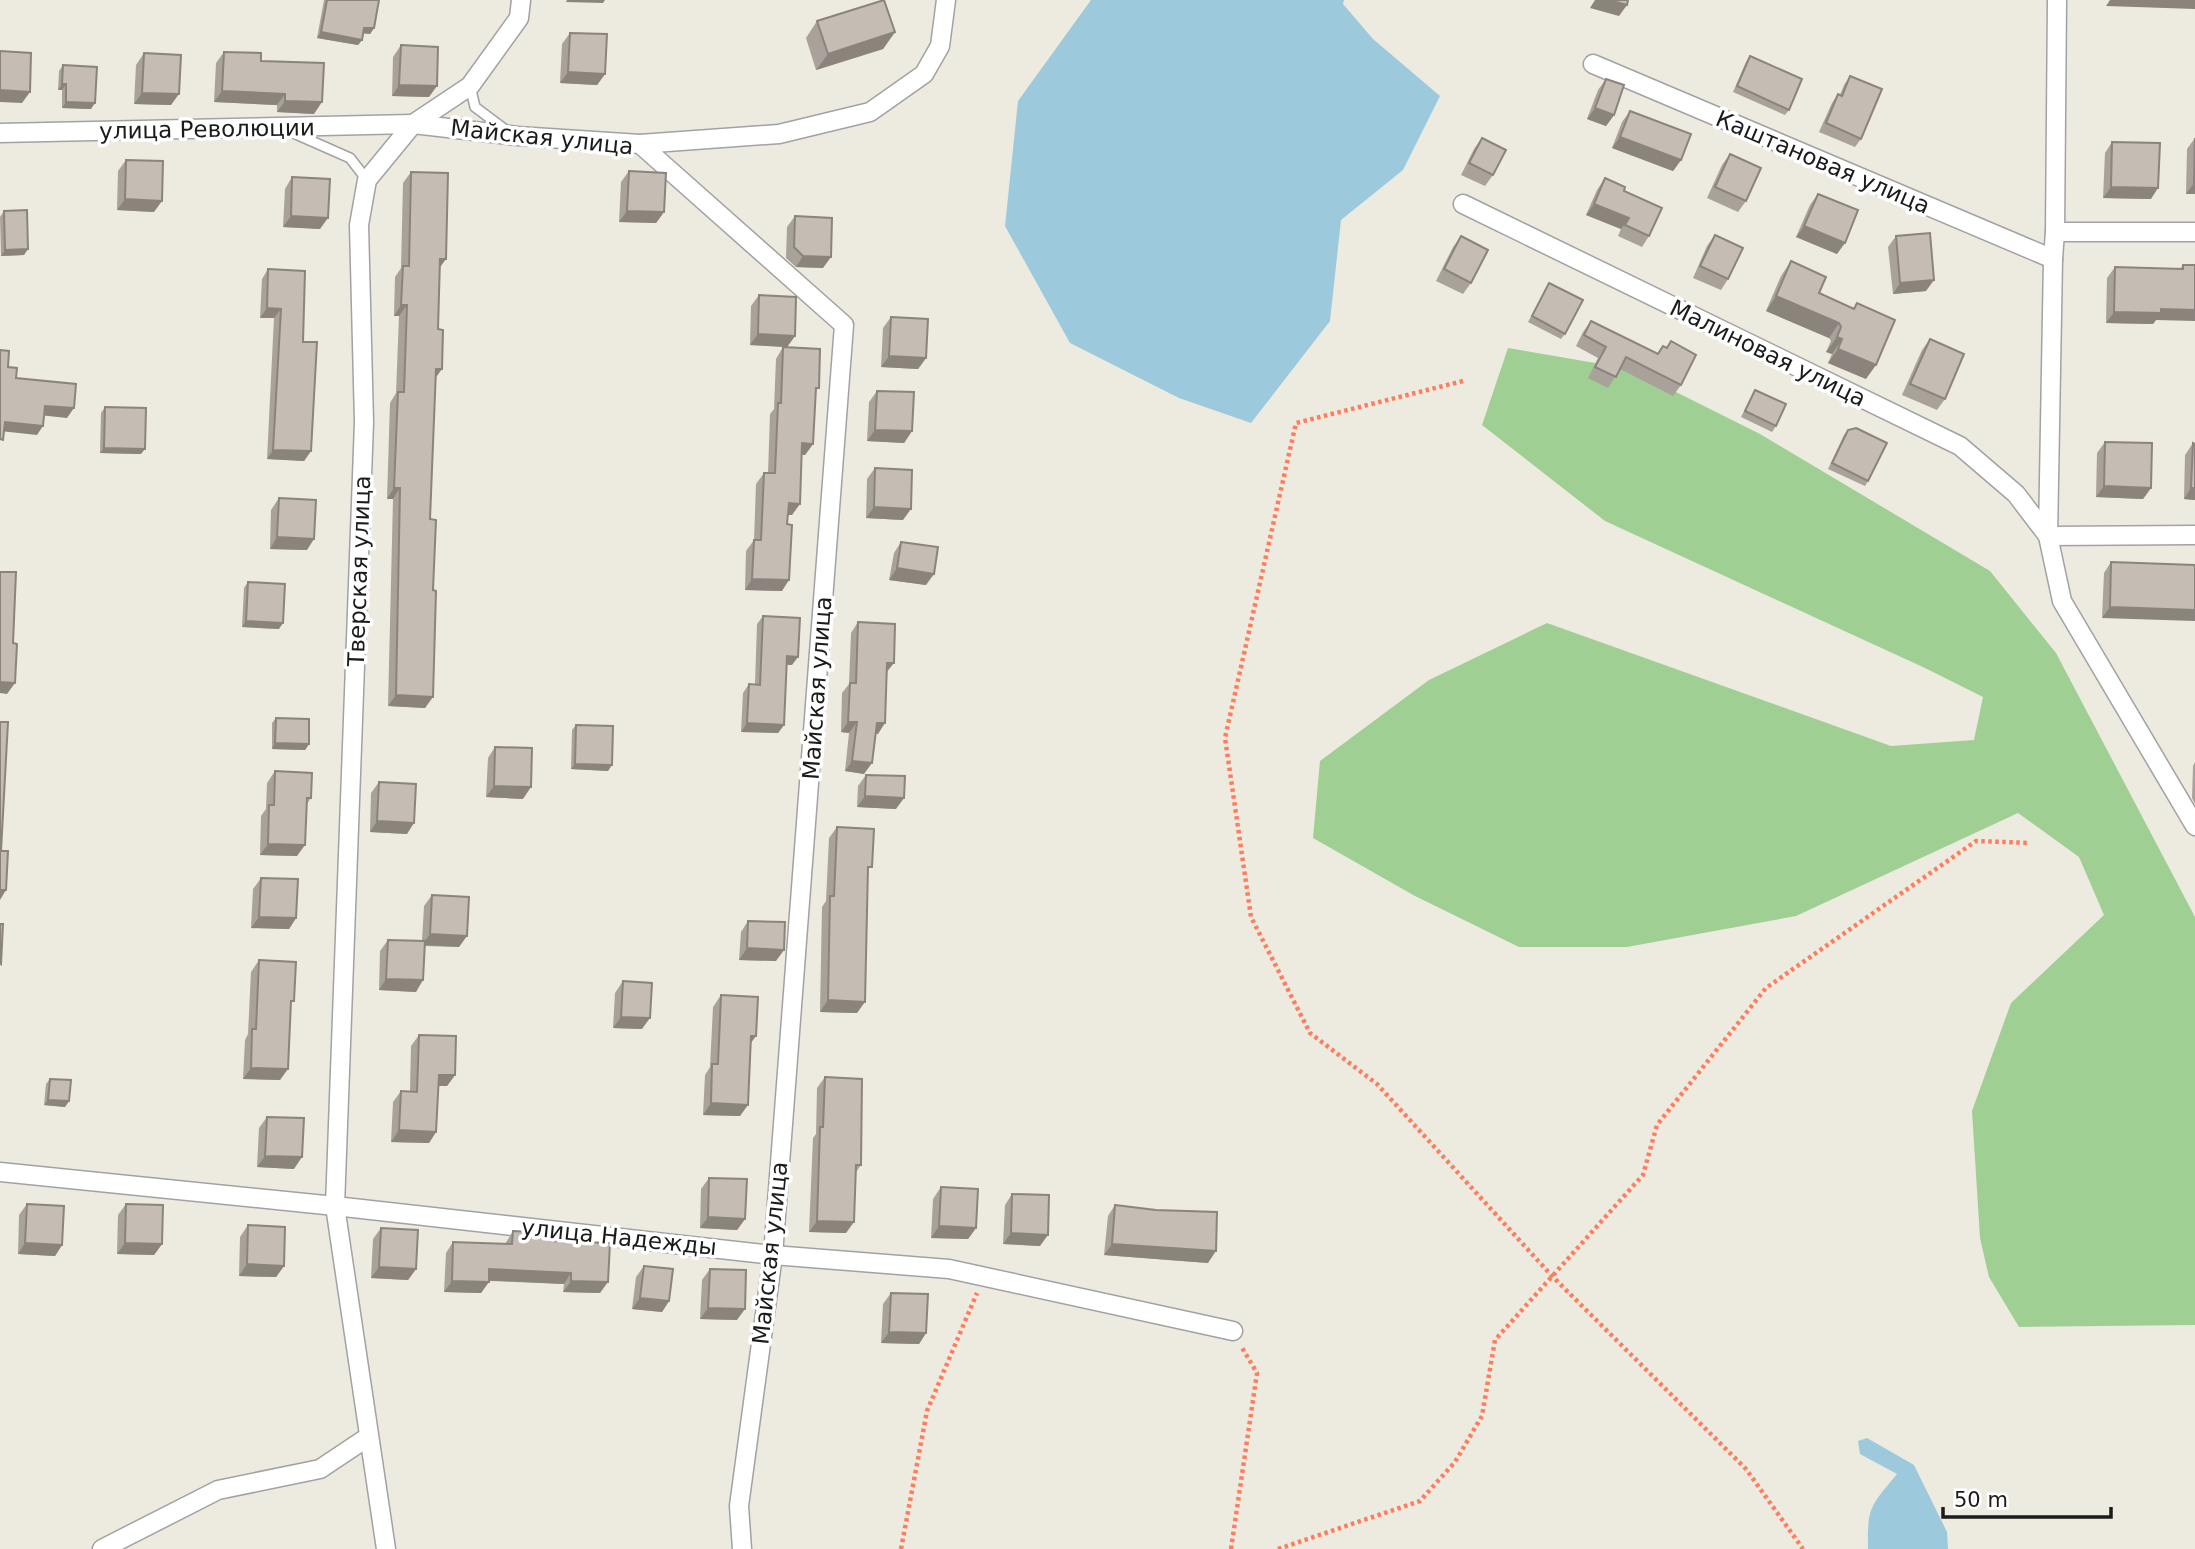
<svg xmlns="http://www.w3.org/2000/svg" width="2195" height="1549" font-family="'DejaVu Sans',sans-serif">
<rect width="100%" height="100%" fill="#edeae0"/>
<polygon fill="#9fcf92" points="1508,348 1630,369 1760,434 1990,571 2056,653 2195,917 2195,1325 2019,1327 1989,1277 1980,1238 1972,1111 2011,1003 2104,915 2079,857 2018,813 1796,916 1627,947 1519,947 1415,896 1313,838 1320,761 1429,680 1547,623 1891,746 1974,740 1983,697 1925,668 1605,521 1482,425"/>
<g fill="#9dc9dd">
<polygon points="1091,0 1344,0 1343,4 1373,39 1440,96 1403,170 1341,220 1330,321 1251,423 1179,398 1070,343 1005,226 1018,101"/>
<path d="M1867,1438L1914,1465L1947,1532L1948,1549H1868C1867,1506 1871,1506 1897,1474L1860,1454L1858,1441Z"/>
</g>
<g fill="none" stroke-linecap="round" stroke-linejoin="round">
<defs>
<g id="lane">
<polyline points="470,86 475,107 507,131"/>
<polyline points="291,132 350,158 367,180"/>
</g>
<g id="street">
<polyline points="2057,0 2055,232 2053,259 2048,536 2062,601 2195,826"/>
<polyline points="1593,64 2053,259"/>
<polyline points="0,133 413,124 518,136 640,144 844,325 773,1255 739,1506 742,1549"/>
<polyline points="640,144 779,134 870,112 924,74 940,46 946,0"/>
<polyline points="1463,204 1960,446 2016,494 2048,536 2195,535"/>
<polyline points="2055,232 2195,232"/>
<polyline points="0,1172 335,1206 773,1255 949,1269 1233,1331"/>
<polyline points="102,1549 218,1490 320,1469 368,1437"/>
<polyline points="386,1549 335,1206 364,422 359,225 367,180 413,124 470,86 519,18 521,0"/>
</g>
</defs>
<use href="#lane" stroke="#a2a2a2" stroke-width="12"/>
<use href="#street" stroke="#a2a2a2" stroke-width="21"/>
<g stroke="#ff7d5f" stroke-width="4.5" stroke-dasharray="3.5 3.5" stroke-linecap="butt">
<polyline points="1463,381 1296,423 1225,738 1251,917 1310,1033 1377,1084 1552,1276 1746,1469 1803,1549"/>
<polyline points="901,1549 927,1411 977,1293"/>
<polyline points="1231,1549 1257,1373 1241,1346"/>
<polyline points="1278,1549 1420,1501 1455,1462 1482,1416 1495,1340 1643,1175 1657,1125 1766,988 1976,841 2030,843"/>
</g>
<use href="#lane" stroke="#fff" stroke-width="9"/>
<use href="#street" stroke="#fff" stroke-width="18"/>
</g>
<g fill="#a9a29a">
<polygon points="324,0 379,0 374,28 370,34 363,33 362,40 358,45 317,38"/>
<polygon points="817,21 895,32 883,49 816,70 806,38"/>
<polygon points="570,33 605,74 597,85 560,83 562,44"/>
<polygon points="401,45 429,97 392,96 393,57"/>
<polygon points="224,52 261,61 314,114 277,112 277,105 214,102 216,63"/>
<polygon points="144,53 171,105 134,104 136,65"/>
<polygon points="1750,56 1789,110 1785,115 1733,92 1746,62"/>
<polygon points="63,65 91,109 62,108 62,90 58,90 59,71"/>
<polygon points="1850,76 1861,139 1855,147 1819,132 1832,103 1838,94 1840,95 1844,85"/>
<polygon points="1606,79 1614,115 1606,126 1587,119 1598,90"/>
<polygon points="1630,111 1681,160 1673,171 1612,148 1622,122"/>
<polygon points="1482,138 1493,175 1485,186 1461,175 1474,149"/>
<polygon points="2195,138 2195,194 2186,194 2187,149"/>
<polygon points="2112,142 2151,199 2103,198 2105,153"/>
<polygon points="1730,154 1746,201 1738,212 1707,198 1722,165"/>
<polygon points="126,160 154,212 117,210 118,171"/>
<polygon points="629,171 664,212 656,223 619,222 621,182"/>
<polygon points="411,172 440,268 430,519 425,708 388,706 393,499 387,499 390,403 396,393 399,316 394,316 395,277 401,268 403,183"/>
<polygon points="292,177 320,229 283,227 285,189"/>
<polygon points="1605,178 1624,191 1649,236 1642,247 1618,236 1621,229 1586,215 1597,190"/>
<polygon points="1818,194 1837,254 1796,237 1810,205"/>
<polygon points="4,211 24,255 1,256 0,217"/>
<polygon points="795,216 823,268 796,267 786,258 787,227"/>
<polygon points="1715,235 1728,279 1721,290 1693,278 1707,246"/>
<polygon points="1461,236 1471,283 1463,294 1436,281 1453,247"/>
<polygon points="1896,236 1926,291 1893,294 1888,247"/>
<polygon points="1791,261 1819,293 1853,309 1857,303 1866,379 1828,363 1832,354 1826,352 1831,341 1829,338 1766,311 1781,276"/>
<polygon points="2183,265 2195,265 2153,324 2106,323 2107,278 2115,267 2180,269"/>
<polygon points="268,269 303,342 311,451 304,461 267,459 274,318 260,318 262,279"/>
<polygon points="1549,283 1565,334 1561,339 1528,322"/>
<polygon points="759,295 795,336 787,347 750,345 751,306"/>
<polygon points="891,317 926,358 918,369 881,367 883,328"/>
<polygon points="1591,321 1657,354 1663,346 1667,348 1671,341 1681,385 1673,396 1620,369 1608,388 1588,378 1598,358 1576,346 1583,332"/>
<polygon points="1930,339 1945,399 1937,410 1902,395 1922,350"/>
<polygon points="783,347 815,393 813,444 805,455 802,455 792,515 788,515 782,591 745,590 746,551 754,540 756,484 764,473 768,473 770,414 774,409 776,359"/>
<polygon points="1755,390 1776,426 1772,432 1741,417"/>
<polygon points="877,391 912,431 904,443 867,441 869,402"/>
<polygon points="105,407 141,454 100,453 101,413"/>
<polygon points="1848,430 1868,481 1865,486 1828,469 1844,435"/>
<polygon points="2105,442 2151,488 2143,499 2096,497 2097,453"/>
<polygon points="2193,443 2195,444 2195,500 2184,499 2185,455"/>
<polygon points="875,468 903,520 866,518 867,479"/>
<polygon points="279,498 307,550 270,549 271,510"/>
<polygon points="901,542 926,585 889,580 894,553"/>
<polygon points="2111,562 2195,565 2102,618 2104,573"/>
<polygon points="248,582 279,629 242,627 244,588"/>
<polygon points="763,616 792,665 787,665 784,725 778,733 741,732 743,693 749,684 755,684 757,624"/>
<polygon points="858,622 887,672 878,734 876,734 864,774 845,771 849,733 841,732 842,693 849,684 851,633"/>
<polygon points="276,718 309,744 305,750 272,749 272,723"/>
<polygon points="576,725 608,771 571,769 572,730"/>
<polygon points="495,747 523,799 486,797 488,758"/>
<polygon points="2195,762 2195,804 2192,798 2193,766"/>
<polygon points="275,771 311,798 306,805 297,856 260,855 261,816 266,809 267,783"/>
<polygon points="866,775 896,809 857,807 858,786"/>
<polygon points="379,782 407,834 370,832 371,793"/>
<polygon points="837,827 857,1013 820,1012 822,907 826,901 829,838"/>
<polygon points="261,878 296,918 289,929 251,928 253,889"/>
<polygon points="432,895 459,947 425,946 416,992 379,990 380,951 388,940 422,941 424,906"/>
<polygon points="748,921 776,961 739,960 741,932"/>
<polygon points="259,960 290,1006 280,1080 243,1079 245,1040 248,1034 251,972"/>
<polygon points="623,981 642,1029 613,1028 615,993"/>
<polygon points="721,995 750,1044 740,1116 703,1115 705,1075 710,1067 713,1007"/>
<polygon points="419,1035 455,1075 447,1086 438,1086 436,1132 429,1143 391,1142 393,1102 401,1091 410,1091 411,1046"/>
<polygon points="825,1077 861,1165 856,1172 846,1233 809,1232 813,1138 816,1134 817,1088"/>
<polygon points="50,1079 69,1101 65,1107 44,1105 46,1084"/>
<polygon points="267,1117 294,1169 257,1167 259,1128"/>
<polygon points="709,1178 745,1219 737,1230 700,1228 701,1189"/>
<polygon points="941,1187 976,1228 968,1239 931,1238 933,1199"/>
<polygon points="1012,1194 1040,1246 1003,1244 1005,1205"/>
<polygon points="27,1204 62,1245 55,1256 18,1254 19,1215"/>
<polygon points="126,1204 162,1244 154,1255 117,1254 118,1215"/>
<polygon points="1115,1205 1156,1210 1208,1263 1104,1255 1108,1216"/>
<polygon points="248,1225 284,1266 276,1277 239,1276 240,1237"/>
<polygon points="381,1228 416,1269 408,1280 371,1278 373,1239"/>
<polygon points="513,1231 550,1241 600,1293 563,1292 564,1284 489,1281 481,1293 444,1292 446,1253 453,1242 505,1244"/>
<polygon points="644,1266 669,1301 662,1312 632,1309 636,1277"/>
<polygon points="710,1269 737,1320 700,1319 702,1280"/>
<polygon points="891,1293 926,1333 919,1344 881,1343 883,1304"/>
</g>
<g fill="#8a847d">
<polygon points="567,0 605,0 603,3 566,2"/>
<polygon points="1595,0 1609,0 1627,5 1619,16 1590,8"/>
<polygon points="2110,0 2195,0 2195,9 2106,6"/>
<polygon points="364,28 374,28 370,34 360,33"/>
<polygon points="321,32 362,40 358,45 317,38"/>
<polygon points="895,32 883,49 816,70 828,54"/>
<polygon points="568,72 605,74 597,85 560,83"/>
<polygon points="62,84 66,84 62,90 58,90"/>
<polygon points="399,85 437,86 429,97 392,96"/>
<polygon points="0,90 30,92 22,103 0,102"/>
<polygon points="222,91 285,94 277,105 214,102"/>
<polygon points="142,93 179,94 171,105 134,104"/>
<polygon points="285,101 322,102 314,114 277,112"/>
<polygon points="66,102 95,103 91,109 62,108"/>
<polygon points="1595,108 1614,115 1606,126 1587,119"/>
<polygon points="1620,137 1681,160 1673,171 1612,148"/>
<polygon points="2194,183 2195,183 2195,194 2186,194"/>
<polygon points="2111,187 2158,188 2151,199 2103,198"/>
<polygon points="125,199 162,201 154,212 117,210"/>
<polygon points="1594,204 1629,218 1621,229 1586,215"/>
<polygon points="627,211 664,212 656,223 619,222"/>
<polygon points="291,216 328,218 320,229 283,227"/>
<polygon points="1804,226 1845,243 1837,254 1796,237"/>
<polygon points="28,249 24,255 1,256 5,250"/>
<polygon points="803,256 831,257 823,268 796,267"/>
<polygon points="440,259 446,259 438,270"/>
<polygon points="1934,280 1926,291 1893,294 1900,283"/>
<polygon points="1776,296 1839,323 1829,338 1766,311"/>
<polygon points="401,305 407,305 399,316 394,316"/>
<polygon points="267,308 281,309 274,318 260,318"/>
<polygon points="2161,309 2195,310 2195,321 2156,320 2153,324 2106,323 2114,312"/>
<polygon points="758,334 795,336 787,347 750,345"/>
<polygon points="1837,337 1842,339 1832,354 1826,352"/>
<polygon points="1838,349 1876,365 1866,379 1828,363"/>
<polygon points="889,356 926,358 918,369 881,367"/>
<polygon points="436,369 442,369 434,380"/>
<polygon points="45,406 74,408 67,418 39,415"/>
<polygon points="5,422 43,426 37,435 0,431"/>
<polygon points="875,430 912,431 904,443 867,441"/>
<polygon points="802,443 813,444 805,455 794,455"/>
<polygon points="104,448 145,449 141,454 100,453"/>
<polygon points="273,450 311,451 304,461 267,459"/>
<polygon points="2104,486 2151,488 2143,499 2096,497"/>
<polygon points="394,488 400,488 393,499 387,499"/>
<polygon points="2191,488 2195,488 2195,500 2184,499"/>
<polygon points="789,503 800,504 792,515 781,515"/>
<polygon points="874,507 911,509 903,520 866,518"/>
<polygon points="277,537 314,539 307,550 270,549"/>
<polygon points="897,568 934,574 926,585 889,580"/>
<polygon points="752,579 789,580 782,591 745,590"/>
<polygon points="2110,607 2195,610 2195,621 2102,618"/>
<polygon points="246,621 283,623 279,629 242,627"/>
<polygon points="787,656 798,657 792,665 781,664"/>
<polygon points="887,663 894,663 886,673"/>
<polygon points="0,682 15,683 7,694 0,693"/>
<polygon points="396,695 433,697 425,708 388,706"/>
<polygon points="848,722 857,722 849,733 841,732"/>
<polygon points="747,723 784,725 778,733 741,732"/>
<polygon points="877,723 885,723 878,734 870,733"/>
<polygon points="275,743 309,744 305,750 272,749"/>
<polygon points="852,761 872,763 864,774 845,771"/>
<polygon points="575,764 612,765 608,771 571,769"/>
<polygon points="494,786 531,787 523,799 486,797"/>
<polygon points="865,796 904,798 896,809 857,807"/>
<polygon points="377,821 414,823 407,834 370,832"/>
<polygon points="268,844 305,845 297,856 260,855"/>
<polygon points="0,890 6,890 0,900"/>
<polygon points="259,917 296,918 289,929 251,928"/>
<polygon points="430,934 467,936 459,947 422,945"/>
<polygon points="747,948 784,950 776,961 739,960"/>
<polygon points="386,979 423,980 416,992 379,990"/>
<polygon points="828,1000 865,1002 857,1013 820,1012"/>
<polygon points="621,1017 650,1018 642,1029 613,1028"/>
<polygon points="751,1036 756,1036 748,1047"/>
<polygon points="251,1068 288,1069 280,1080 243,1079"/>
<polygon points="439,1075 455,1075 447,1086 431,1086"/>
<polygon points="48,1100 69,1101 65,1107 44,1105"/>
<polygon points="711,1103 748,1105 740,1116 703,1115"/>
<polygon points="399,1130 436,1132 429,1143 391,1142"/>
<polygon points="265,1156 302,1157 294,1169 257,1167"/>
<polygon points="708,1217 745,1219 737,1230 700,1228"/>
<polygon points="817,1221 854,1222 846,1233 809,1232"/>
<polygon points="939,1226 976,1228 968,1239 931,1238"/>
<polygon points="1011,1233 1048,1235 1040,1246 1003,1244"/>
<polygon points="25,1243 62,1245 55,1256 18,1254"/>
<polygon points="125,1243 162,1244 154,1255 117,1254"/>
<polygon points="1112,1244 1216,1251 1208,1263 1104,1255"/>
<polygon points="247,1264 284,1266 276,1277 239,1276"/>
<polygon points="379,1267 416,1269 408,1280 371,1278"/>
<polygon points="489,1269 571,1273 564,1284 481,1280"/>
<polygon points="452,1281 489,1282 481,1293 444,1292"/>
<polygon points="571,1281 608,1282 600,1293 563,1292"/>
<polygon points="640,1298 669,1301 662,1312 632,1309"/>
<polygon points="708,1308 745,1309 737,1320 700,1319"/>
<polygon points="889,1332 926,1333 919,1344 881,1343"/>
</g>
<g fill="#c5bcb3" stroke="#8a847d" stroke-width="2">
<polygon points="327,0 379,0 374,28 364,28 362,40 321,32"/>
<polygon points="884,0 895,32 828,54 817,21"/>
<polygon points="1609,0 1628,0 1627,5"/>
<polygon points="570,33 607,34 605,74 568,72"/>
<polygon points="401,45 438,47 437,86 399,85"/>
<polygon points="0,51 31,53 30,92 0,90"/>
<polygon points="224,52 261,53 261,61 324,63 322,102 285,101 285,94 222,91"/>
<polygon points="144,53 181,55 179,94 142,93"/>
<polygon points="1750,56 1802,79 1789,110 1737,86"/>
<polygon points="63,65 97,67 95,103 66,102 66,84 62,84"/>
<polygon points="1850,76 1882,89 1861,139 1826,123 1838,94 1842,96"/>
<polygon points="1606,79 1624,85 1614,115 1595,108"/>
<polygon points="1630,111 1691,134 1681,160 1620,137"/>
<polygon points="1482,138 1506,150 1493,175 1469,163"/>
<polygon points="2195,138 2195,183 2194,183"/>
<polygon points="2112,142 2160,143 2158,188 2111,187"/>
<polygon points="1730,154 1761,168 1746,201 1715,187"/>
<polygon points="126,160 163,161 162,201 125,199"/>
<polygon points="629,171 666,173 664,212 627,211"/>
<polygon points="411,172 448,173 446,259 440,259 438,329 443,330 442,369 436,369 430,519 436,520 433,590 436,591 433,697 396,695 400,488 394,488 398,392 404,392 407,305 401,305 403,266 409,266"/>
<polygon points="292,177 330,179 328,218 291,216"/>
<polygon points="1605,178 1625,187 1624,191 1662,208 1649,236 1625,225 1629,218 1594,204"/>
<polygon points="1818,194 1858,210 1845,243 1804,226"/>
<polygon points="27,210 28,249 5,250 4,211"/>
<polygon points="795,216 832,218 831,257 803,256 794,247"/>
<polygon points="1930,233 1934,280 1900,283 1896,236"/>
<polygon points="1715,235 1743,248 1728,279 1700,266"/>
<polygon points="1461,236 1488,250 1471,283 1444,269"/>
<polygon points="1791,261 1826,277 1819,293 1854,309 1857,303 1895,320 1876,365 1838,349 1842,339 1837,337 1841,327 1839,323 1776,296"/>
<polygon points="2183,265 2195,265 2195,310 2161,309 2161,313 2114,312 2115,267 2183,269"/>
<polygon points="268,269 305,271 303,342 317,342 311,451 273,450 281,309 267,308"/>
<polygon points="1549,283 1583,300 1565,334 1532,316"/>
<polygon points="759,295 796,297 795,336 758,334"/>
<polygon points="891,317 928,319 926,358 889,356"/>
<polygon points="1591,321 1658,354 1663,346 1667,348 1671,341 1696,355 1681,385 1626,357 1616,377 1595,367 1606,347 1584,335"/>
<polygon points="1930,339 1964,354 1945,399 1910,384"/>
<polygon points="783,347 820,349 819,388 816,388 813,444 802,443 800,504 789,503 787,524 792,525 789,580 752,579 754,540 761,540 764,473 775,473 778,403 781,403"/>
<polygon points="0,350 9,351 8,367 17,368 16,378 76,384 74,408 45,406 43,426 5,422 3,440 0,439"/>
<polygon points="1755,390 1786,404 1776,426 1745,411"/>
<polygon points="877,391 914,392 912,431 875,430"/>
<polygon points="105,407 146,408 145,449 104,448"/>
<polygon points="1856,428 1887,443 1868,481 1832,463 1848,430"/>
<polygon points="2105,442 2152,443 2151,488 2104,486"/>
<polygon points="2193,443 2195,444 2195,488 2191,488"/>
<polygon points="875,468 912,470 911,509 874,507"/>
<polygon points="279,498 316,500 314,539 277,537"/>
<polygon points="901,542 938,547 934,574 897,568"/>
<polygon points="2111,562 2195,565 2195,610 2110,607"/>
<polygon points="0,572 16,572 13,643 17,644 15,683 0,682"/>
<polygon points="248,582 285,584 283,623 246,621"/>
<polygon points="763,616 800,618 798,657 787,656 784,725 747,723 749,684 760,685"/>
<polygon points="858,622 895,624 894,663 887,663 885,723 877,723 872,763 852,761 857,722 848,722 850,683 856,683"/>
<polygon points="276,718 309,719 309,744 275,743"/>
<polygon points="0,722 8,722 1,851 8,851 6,890 0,890"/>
<polygon points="576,725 613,726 612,765 575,764"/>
<polygon points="495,747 532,748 531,787 494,786"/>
<polygon points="275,771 312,773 311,798 307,798 305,845 268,844 269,805 274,805"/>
<polygon points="866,775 905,776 904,798 865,796"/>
<polygon points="379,782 416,784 414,823 377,821"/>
<polygon points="837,827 874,829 872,867 868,867 865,1002 828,1000 830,896 834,896"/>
<polygon points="261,878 298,879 296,918 259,917"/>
<polygon points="432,895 469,897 467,936 430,934"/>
<polygon points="748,921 785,922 784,950 747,948"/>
<polygon points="0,924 3,924 1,964 0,963"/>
<polygon points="388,940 425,941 423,980 386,979"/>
<polygon points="259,960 296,962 294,1001 291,1001 288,1069 251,1068 252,1029 256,1029"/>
<polygon points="623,981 652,983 650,1018 621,1017"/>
<polygon points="721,995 758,997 756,1036 751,1036 748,1105 711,1103 712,1064 718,1064"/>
<polygon points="419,1035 456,1036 455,1075 439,1075 436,1132 399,1130 401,1091 417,1092"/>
<polygon points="825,1077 862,1079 861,1165 856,1165 854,1222 817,1221 820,1127 823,1127"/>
<polygon points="50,1079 71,1080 69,1101 48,1100"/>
<polygon points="267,1117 304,1118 302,1157 265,1156"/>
<polygon points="709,1178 747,1179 745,1219 708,1217"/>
<polygon points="941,1187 978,1189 976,1228 939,1226"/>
<polygon points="1012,1194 1049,1195 1048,1235 1011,1233"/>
<polygon points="27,1204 64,1206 62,1245 25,1243"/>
<polygon points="126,1204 163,1205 162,1244 125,1243"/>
<polygon points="1115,1205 1156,1210 1217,1212 1216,1251 1112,1244"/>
<polygon points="248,1225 285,1227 284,1266 247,1264"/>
<polygon points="381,1228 418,1230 416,1269 379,1267"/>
<polygon points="513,1231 550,1233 550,1241 610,1243 608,1282 571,1281 571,1273 489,1269 489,1282 452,1281 453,1242 512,1244"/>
<polygon points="644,1266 673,1269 669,1301 640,1298"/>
<polygon points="710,1269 746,1270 745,1309 708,1308"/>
<polygon points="891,1293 928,1294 926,1333 889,1332"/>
</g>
<g text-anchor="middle" stroke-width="7" stroke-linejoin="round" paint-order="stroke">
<g font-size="23" fill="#1b1b1b" stroke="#fff">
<text transform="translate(207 129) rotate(-1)" y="8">улица Революции</text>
<text transform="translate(542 137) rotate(6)" y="8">Майская улица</text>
<text transform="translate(1823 162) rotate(23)" y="8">Каштановая улица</text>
<text transform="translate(1768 353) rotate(26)" y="8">Малиновая улица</text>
<text transform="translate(359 571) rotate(-88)" y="8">Тверская улица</text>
<text transform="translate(817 688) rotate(-86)" y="8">Майская улица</text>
<text transform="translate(619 1237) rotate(6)" y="8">улица Надежды</text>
<text transform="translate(770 1253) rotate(-84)" y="8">Майская улица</text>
</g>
</g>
<path d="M1943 1507v10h168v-10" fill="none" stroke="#1b1b1b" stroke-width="3.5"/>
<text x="1954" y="1507" font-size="21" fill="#1b1b1b" stroke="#ffffff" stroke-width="5" paint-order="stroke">50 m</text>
</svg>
